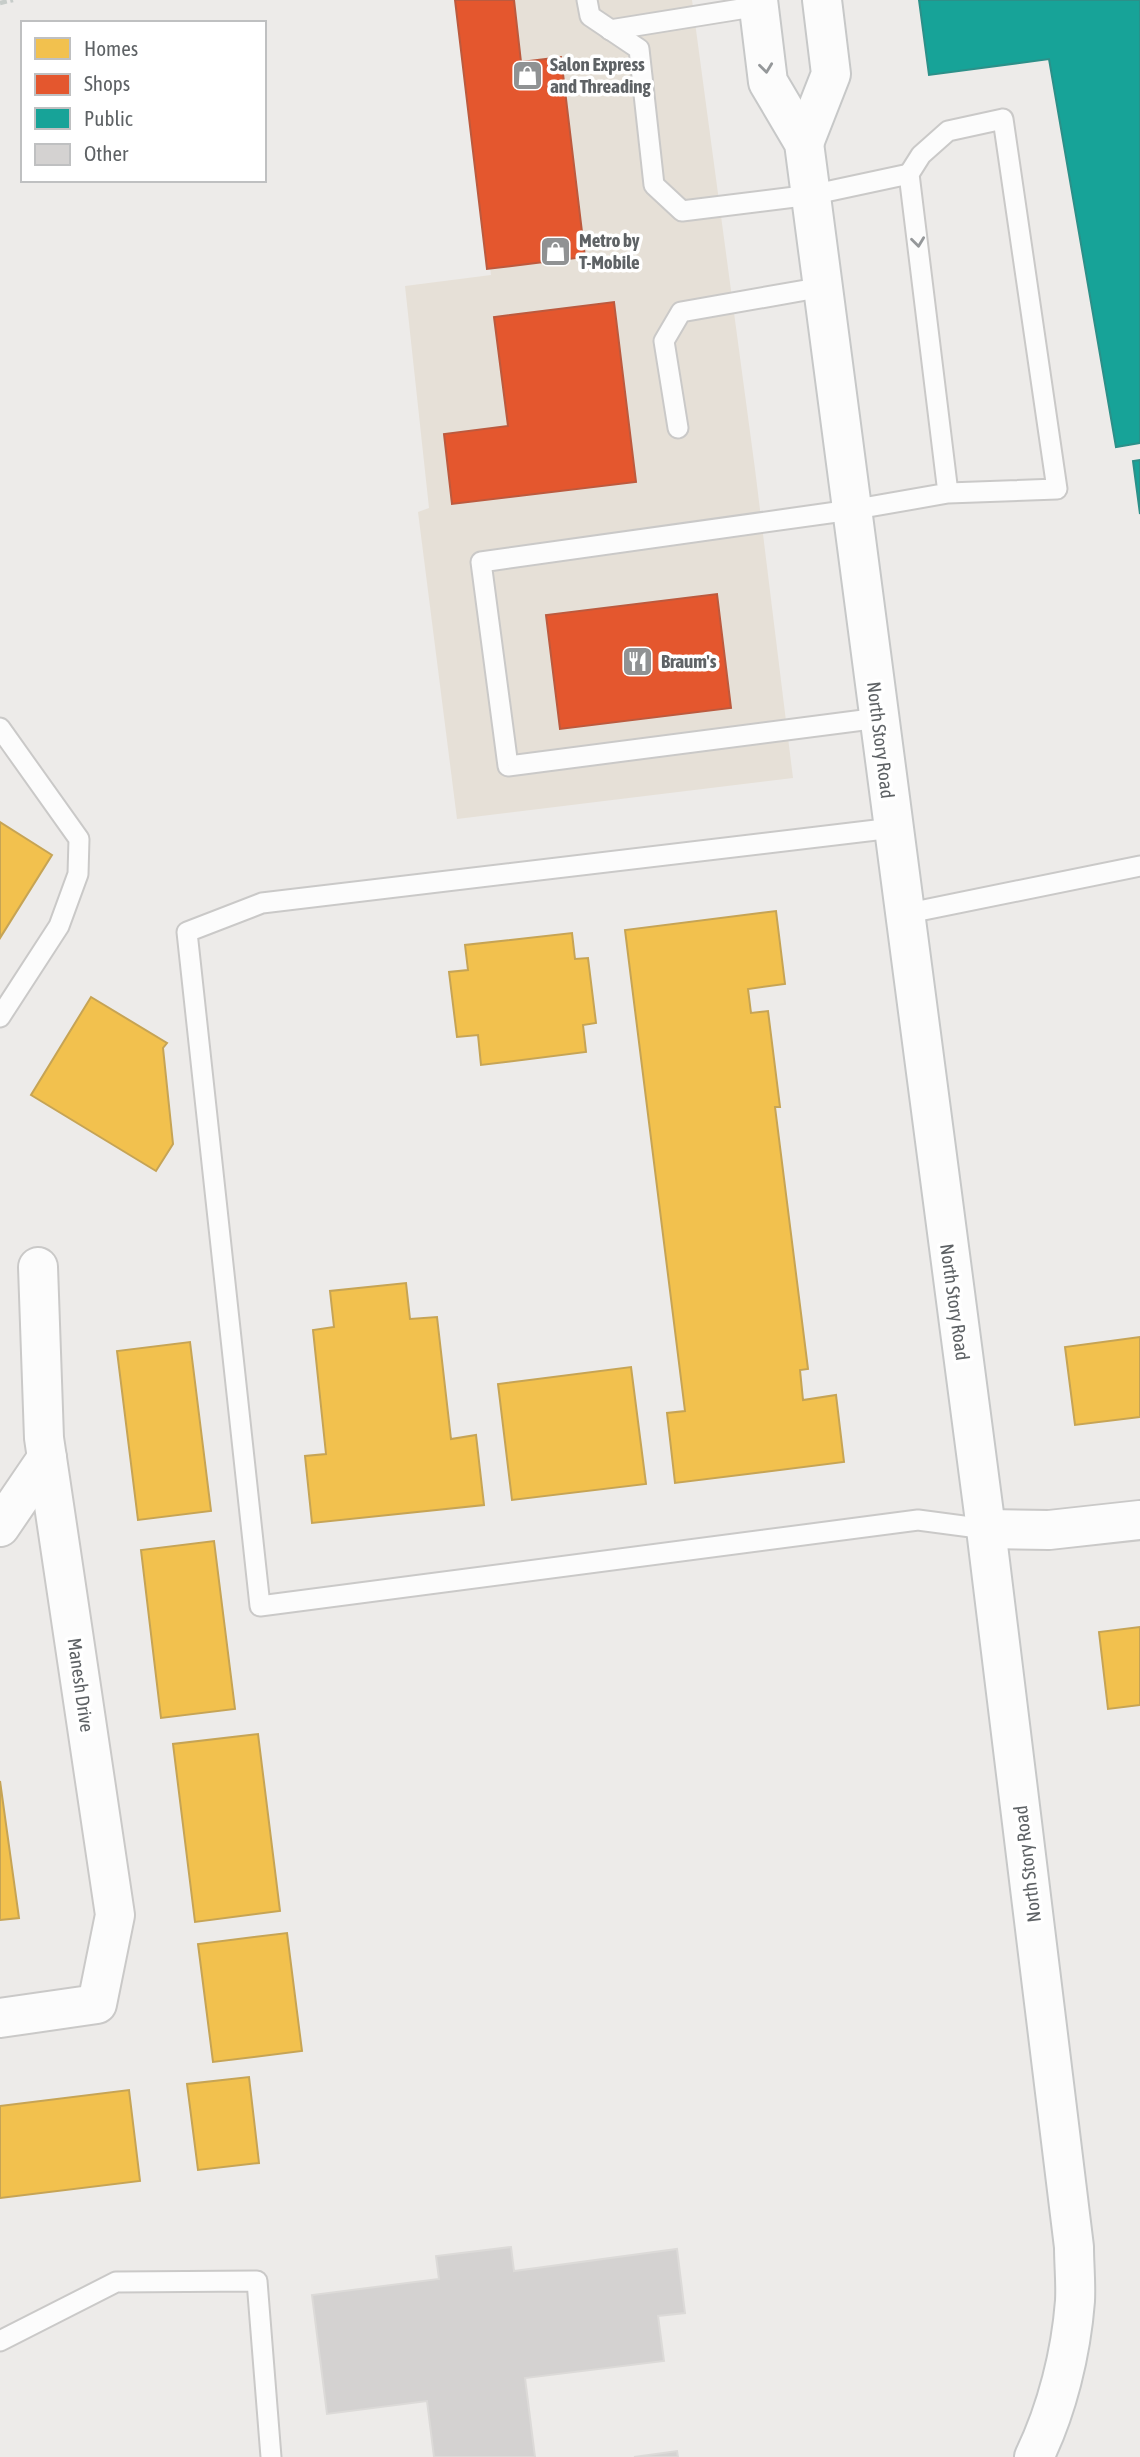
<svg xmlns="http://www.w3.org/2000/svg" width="1140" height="2457" font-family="'Asap Condensed',sans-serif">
<rect width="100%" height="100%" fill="#edebe9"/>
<polygon fill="#e6e0d7" points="457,0 692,0 755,469 793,778 457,819 418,512 429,508 405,286 491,275"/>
<g fill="#f2c14e" stroke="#c6a455" stroke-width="2">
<polygon points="0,822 52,855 0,938"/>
<polygon points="776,911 785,984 748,989 751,1013 768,1011 780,1107 775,1107 808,1369 800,1370 803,1400 836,1395 844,1462 675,1483 667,1413 685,1411 625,930"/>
<polygon points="572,933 575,959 588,958 596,1023 583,1025 586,1052 481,1065 478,1035 457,1037 449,972 468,970 465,945"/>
<polygon points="91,997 167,1043 163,1048 173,1144 156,1171 31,1095"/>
<polygon points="406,1283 410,1319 437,1317 451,1439 476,1435 484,1505 312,1523 305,1456 326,1454 313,1330 334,1327 330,1291"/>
<polygon points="1140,1337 1140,1417 1075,1425 1065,1347"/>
<polygon points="190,1342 211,1511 138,1520 117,1351"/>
<polygon points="631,1367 646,1484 512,1500 498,1384"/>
<polygon points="214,1541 235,1709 161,1718 141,1550"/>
<polygon points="1140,1627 1140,1705 1108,1709 1099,1632"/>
<polygon points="258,1734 280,1911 195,1922 173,1744"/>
<polygon points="0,1781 19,1918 0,1920"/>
<polygon points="287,1933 302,2051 213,2062 198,1944"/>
<polygon points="249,2077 259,2163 198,2170 187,2084"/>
<polygon points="129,2090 140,2181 0,2198 0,2106"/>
</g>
<g fill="#e4572e" stroke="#bc5a3e" stroke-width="2">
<polygon points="455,0 514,0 521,62 561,57 585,257 487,269"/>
<polygon points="614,302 636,482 452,504 444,434 508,426 494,317"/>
<polygon points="717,594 731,708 560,729 546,615"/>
</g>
<g fill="#17a398" stroke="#2c9089" stroke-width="2">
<polygon points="919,0 1140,0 1140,443 1116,447 1049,59 929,75"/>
<polygon points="1140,460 1140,514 1133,461"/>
</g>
<g fill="#d4d2d1" stroke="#dcdad8" stroke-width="2">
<polygon points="511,2247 514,2271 677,2249 685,2313 658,2316 664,2361 525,2378 535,2457 434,2457 427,2401 327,2414 312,2295 439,2279 436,2256"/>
<polygon points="677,2451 678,2457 634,2457"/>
</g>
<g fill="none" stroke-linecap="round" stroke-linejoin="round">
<defs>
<g id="lane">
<polyline points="587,0 590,16 639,49 654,185 682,211 811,195 909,174"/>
<polyline points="610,30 759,6"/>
<polyline points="678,428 664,341 681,312 823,287"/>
<polyline points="879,718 508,766 481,562 851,510 948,493 1057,489 1003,119 948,131 921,155 909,174 948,493"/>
<polyline points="0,728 79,839 78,874 59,926 0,1017"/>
<polyline points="893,828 262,903 187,932 260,1606 918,1520 986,1529"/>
<polyline points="904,914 1140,866"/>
<polyline points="0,2341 116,2282 257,2281 271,2457"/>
</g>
<g id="street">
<polyline points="0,1527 47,1458"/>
<polyline points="986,1529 1049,1530 1140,1520"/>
<polyline points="0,2018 97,2004 115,1915 44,1438 38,1267"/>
</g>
<g id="secondary">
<path d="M758,0L768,82L804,143L986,1529L1074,2247C1074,2265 1076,2283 1075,2301C1071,2353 1057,2410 1034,2457"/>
<polyline points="804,143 831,74 822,0"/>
</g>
</defs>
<use href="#lane" stroke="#cac9c8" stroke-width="23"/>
<use href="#street" stroke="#cac9c8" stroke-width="42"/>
<use href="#secondary" stroke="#c7c8c8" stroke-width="42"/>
<polyline stroke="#c7ccc9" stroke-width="4.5" stroke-dasharray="7 3.5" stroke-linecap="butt" points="0,3 13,0"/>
<use href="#lane" stroke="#fcfcfc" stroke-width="19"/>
<use href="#street" stroke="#fcfcfc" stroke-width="38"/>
<use href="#secondary" stroke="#fcfcfc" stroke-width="38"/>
</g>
<defs><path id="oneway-chevron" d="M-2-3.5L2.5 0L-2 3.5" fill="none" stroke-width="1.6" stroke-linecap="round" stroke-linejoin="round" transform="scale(1.75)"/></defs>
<g stroke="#95989a">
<use href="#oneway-chevron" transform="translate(766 68) rotate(83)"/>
<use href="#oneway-chevron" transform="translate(918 242) rotate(83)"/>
</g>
<defs>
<symbol id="shop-square" viewBox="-11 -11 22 22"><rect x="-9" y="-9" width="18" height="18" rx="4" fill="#909293" stroke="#fff"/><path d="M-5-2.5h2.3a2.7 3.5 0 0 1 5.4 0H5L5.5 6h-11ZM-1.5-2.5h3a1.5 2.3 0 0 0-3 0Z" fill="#fff"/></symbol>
<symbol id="restaurant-square" viewBox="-11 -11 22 22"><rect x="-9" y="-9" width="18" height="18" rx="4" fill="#909293" stroke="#fff"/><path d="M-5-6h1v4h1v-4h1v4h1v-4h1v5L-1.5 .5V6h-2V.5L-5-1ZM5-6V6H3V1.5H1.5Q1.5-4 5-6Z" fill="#fff"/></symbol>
</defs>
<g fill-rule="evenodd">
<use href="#shop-square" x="510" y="58" width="35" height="35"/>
<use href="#shop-square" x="538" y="234" width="35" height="35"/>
<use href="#restaurant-square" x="620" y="644" width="35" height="35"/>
</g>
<g text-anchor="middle" stroke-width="7" stroke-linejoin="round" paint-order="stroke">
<g font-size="19" font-weight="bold" fill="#5e6265" stroke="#fff" text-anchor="start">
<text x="550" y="71">Salon Express<tspan x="550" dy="22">and Threading</tspan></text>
<text x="579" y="247">Metro by<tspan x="579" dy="22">T-Mobile</tspan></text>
<text x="661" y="668">Braum's</text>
</g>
<g font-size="19" fill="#5e6265" stroke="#fff">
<text transform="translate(881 740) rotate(83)" y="7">North Story Road</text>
<text transform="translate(955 1302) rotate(82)" y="7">North Story Road</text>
<text transform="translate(81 1685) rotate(82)" y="7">Manesh Drive</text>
<text transform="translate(1027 1864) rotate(-97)" y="7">North Story Road</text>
</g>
</g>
<rect x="21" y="21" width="245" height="161" fill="#ffffff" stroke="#bfc0c1" stroke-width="2"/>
<rect x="35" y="38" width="35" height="21" fill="#f2c14e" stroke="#bfc0c1" stroke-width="2"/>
<text x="84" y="56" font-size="21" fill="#5e6265">Homes</text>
<rect x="35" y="74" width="35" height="21" fill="#e4572e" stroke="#bfc0c1" stroke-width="2"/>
<text x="84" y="91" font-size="21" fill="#5e6265">Shops</text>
<rect x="35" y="108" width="35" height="21" fill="#17a398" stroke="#bfc0c1" stroke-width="2"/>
<text x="84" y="126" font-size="21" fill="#5e6265">Public</text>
<rect x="35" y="144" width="35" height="21" fill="#d4d2d1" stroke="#bfc0c1" stroke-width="2"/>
<text x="84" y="161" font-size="21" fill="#5e6265">Other</text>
</svg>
